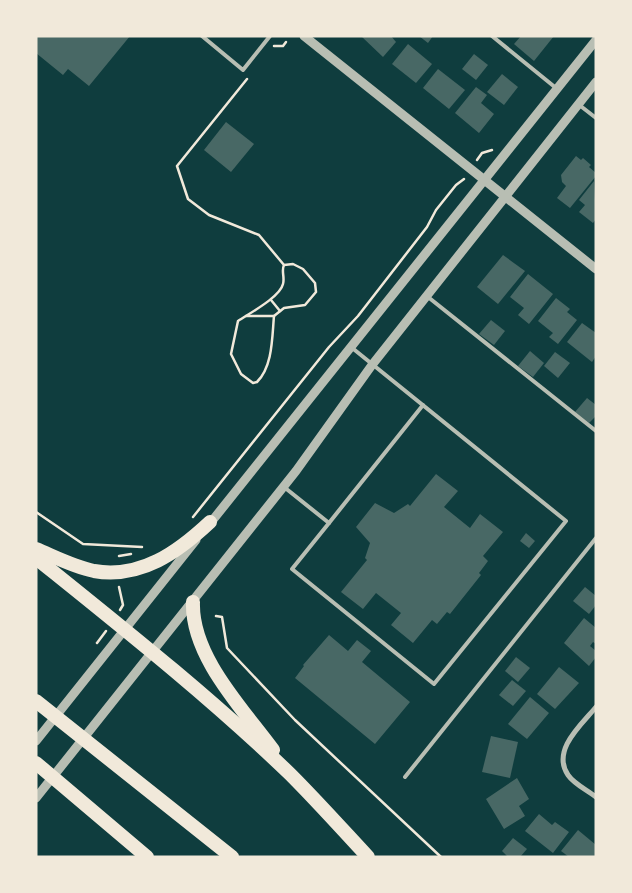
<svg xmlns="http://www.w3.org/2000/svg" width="632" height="893" font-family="'DM Sans',sans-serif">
<rect width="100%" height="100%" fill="#0f3d3e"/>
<g fill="#486865">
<polygon points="36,36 130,36 89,86 68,69 63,75 36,53"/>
<polygon points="361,36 391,36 396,42 383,57"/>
<polygon points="419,36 433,36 428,43"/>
<polygon points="521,36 554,36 534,61 514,44"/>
<polygon points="408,44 432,64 416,83 392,64"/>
<polygon points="474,54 488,65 476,80 462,69"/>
<polygon points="438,69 465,90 449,109 423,88"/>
<polygon points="502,74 518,87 504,105 487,92"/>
<polygon points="476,87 487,95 481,103 494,114 479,133 455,113"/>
<polygon points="226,122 254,144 231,172 204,150"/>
<polygon points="576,156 581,160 583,158 591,165 589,167 596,173 596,176 570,208 557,198 566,186 562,182 561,175"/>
<polygon points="594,181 596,219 593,223 579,212 585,205 579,200"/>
<polygon points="503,255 525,271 498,304 477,287"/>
<polygon points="528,274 553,294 529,324 518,315 524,308 510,297"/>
<polygon points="556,298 570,309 567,312 577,320 558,344 549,337 553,333 538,321"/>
<polygon points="491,320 505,331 494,345 479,334"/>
<polygon points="582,323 596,333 596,356 592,362 567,342"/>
<polygon points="530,351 544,363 533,377 518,366"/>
<polygon points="555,352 570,363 558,378 544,366"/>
<polygon points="587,398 596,405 596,416 589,423 575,412"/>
<polygon points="436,474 458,491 444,507 470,528 480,514 503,532 483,556 488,561 479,573 481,575 450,614 447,612 437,624 432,620 413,643 391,625 401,613 376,593 363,609 341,592 367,560 365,558 370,543 356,527 375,503 394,513 408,504 410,506"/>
<polygon points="526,533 535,541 529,548 520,541"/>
<polygon points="585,587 596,596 596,605 589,614 573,601"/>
<polygon points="584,618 596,628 596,644 593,642 590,646 596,651 596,657 589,666 564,643"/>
<polygon points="329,635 348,651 357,640 371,651 362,662 410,702 375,744 295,678 304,666 303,665"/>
<polygon points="516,657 530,668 518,682 505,671"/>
<polygon points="559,667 579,683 555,709 537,694"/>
<polygon points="512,680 526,691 513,706 499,695"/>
<polygon points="530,697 549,713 527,739 508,724"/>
<polygon points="491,736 518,742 510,778 482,772"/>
<polygon points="517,778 529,799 519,806 525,816 504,829 486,799"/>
<polygon points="539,814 552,825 555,822 569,832 553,853 525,831"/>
<polygon points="578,830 596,845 596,857 569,857 561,851"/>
<polygon points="513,838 527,849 520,857 508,857 502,851"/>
</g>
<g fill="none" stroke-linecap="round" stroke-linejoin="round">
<g stroke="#f1e9da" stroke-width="2.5">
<polyline points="274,46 283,46 286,42"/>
<polyline points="247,79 177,166 188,199 209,215 259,235 284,265"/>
<polyline points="477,160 482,153 492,150"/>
<path d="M293,264L303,269L315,283L316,292L305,305L284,308L274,316C272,337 273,366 257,382L253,383L241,374L231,354L238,321C250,313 280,297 283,284C285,277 281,271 284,265Z"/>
<polyline points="271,300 280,311"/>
<polyline points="246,316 274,316"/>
<polyline points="36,512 83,544 142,547"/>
<polyline points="193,517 329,347 358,316 427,227 436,210 456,185 464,179"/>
<polyline points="119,556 131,554"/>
<polyline points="119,587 123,605 120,610"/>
<polyline points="216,616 222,617 227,648 295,720 441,857"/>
<polyline points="97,643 106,631"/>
</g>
<g stroke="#b8beb3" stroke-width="4">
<polyline points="202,36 243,70 270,36"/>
<polyline points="492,36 556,88"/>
<polyline points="578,104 596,118"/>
<polyline points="428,297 596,431"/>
<polyline points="284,487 329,523 423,405"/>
<polyline points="329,523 292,569 434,684 566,521 351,347"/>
<polyline points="405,777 596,538"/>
</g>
<path stroke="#b8beb3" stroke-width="5" d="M596,707C582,724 551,750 568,775C574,784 587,790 596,797"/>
<g stroke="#b8beb3" stroke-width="9">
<polyline points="304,36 596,269"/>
<polyline points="208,526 596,40"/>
<polyline points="36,741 196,540"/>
<polyline points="36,798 296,471 372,365 596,82"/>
</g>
<g stroke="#f1e9da" stroke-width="14">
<path d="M36,549C55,557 74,567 94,571C141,579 178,552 210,522"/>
<path d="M36,558C123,628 210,697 290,774C317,801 342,829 368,857"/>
<path d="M193,602C191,656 243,709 273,750"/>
<polyline points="36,701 232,857"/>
<polyline points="36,763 147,857"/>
</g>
</g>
<rect width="632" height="893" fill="none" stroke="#f1e9da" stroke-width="75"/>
</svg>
